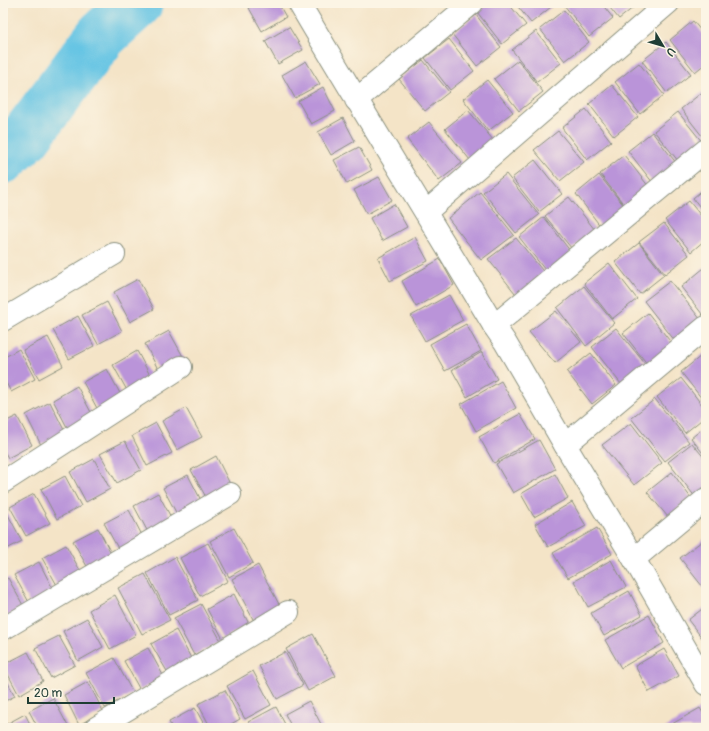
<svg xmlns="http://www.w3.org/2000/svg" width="709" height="731" font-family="Pangolin,sans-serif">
<rect width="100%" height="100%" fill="#fcf5e5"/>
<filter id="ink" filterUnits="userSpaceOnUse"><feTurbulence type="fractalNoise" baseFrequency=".025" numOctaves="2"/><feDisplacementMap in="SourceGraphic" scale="8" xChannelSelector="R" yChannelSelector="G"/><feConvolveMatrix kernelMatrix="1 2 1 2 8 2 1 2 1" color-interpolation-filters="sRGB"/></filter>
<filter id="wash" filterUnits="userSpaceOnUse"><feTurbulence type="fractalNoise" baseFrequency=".012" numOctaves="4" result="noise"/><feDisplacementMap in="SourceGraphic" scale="16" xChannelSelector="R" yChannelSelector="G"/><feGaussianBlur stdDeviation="0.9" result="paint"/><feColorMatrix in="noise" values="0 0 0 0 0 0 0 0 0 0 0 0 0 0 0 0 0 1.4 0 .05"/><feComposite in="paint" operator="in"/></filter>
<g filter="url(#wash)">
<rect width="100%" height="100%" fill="#f4e4c7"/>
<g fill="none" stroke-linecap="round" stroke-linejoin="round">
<polyline stroke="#66c5e4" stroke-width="52" points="3,158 25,137 102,35 137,3"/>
</g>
<g id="blocks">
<g fill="#ba94d9">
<polygon points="257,3 278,3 286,17 262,31 249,8"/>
<polygon points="489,3 508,3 526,25 502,44 477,12"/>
<polygon points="515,3 556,3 531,23"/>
<polygon points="567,3 601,3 613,18 589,37 564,5"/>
<polygon points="606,3 639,3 619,19"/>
<polygon points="564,10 589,42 565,61 540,29"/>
<polygon points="476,15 501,47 477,66 452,34"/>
<polygon points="693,21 706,37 706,63 695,72 670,40"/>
<polygon points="289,27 303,50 278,64 265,41"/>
<polygon points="536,31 561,63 537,82 512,50"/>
<polygon points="449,39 474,71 450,90 425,58"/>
<polygon points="666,42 691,74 667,93 642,61"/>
<polygon points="423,60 449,92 425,111 399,79"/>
<polygon points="518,60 543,92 519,111 494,79"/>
<polygon points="306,61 320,84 295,98 282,75"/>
<polygon points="639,63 664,95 640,114 615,82"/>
<polygon points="487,80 513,112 488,131 463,99"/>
<polygon points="612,85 638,117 614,136 589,104"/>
<polygon points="323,87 335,111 311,124 298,101"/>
<polygon points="705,90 706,91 706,141 681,109"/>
<polygon points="586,109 611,141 587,160 562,128"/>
<polygon points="468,110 494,141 470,160 445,129"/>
<polygon points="678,112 703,143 679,162 654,131"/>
<polygon points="343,118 355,141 331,155 318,132"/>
<polygon points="429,122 462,163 439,181 407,139"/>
<polygon points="558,131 584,162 560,181 534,150"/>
<polygon points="652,132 677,164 653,183 628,151"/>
<polygon points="359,147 372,170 347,184 334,160"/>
<polygon points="624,155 649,187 625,206 600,174"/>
<polygon points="535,160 562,194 539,212 512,178"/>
<polygon points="506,174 539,215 516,233 483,192"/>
<polygon points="599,175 625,207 601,227 576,194"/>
<polygon points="379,177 392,200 367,214 354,190"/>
<polygon points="706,187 706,215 693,198"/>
<polygon points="480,192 514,235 481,260 448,218"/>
<polygon points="569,197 595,230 572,249 545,216"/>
<polygon points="689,201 706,222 706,239 691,252 665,220"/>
<polygon points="394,204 407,227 382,241 370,218"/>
<polygon points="544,217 574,256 549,275 519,237"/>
<polygon points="664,223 689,255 665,274 639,242"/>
<polygon points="415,237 428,261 390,281 378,258"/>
<polygon points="516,238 547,276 519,298 488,259"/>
<polygon points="639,243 664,275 640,294 615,262"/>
<polygon points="440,259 454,285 416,307 402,281"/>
<polygon points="609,263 637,299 612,319 584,283"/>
<polygon points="704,268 706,270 706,319 681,287"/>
<polygon points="138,279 154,309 130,322 114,292"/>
<polygon points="670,281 701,320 675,341 644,301"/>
<polygon points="584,286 614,323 586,346 557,308"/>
<polygon points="449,295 463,320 425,341 411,316"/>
<polygon points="107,302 122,331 98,344 82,315"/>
<polygon points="556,311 581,342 555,363 529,332"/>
<polygon points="648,313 673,345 648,365 623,333"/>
<polygon points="78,316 94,346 69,359 53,330"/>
<polygon points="466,324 481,351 445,371 430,344"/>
<polygon points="616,328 646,365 621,384 592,347"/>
<polygon points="169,331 185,360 160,373 145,344"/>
<polygon points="48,337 63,366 39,379 23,350"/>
<polygon points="19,349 35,379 11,392 3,377 3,358"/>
<polygon points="137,351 153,381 129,394 113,365"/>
<polygon points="482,352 497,379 467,397 452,370"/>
<polygon points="706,352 706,404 681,372"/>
<polygon points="591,353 616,385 592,404 567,372"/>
<polygon points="107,369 123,399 99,412 83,382"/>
<polygon points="681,378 706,410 706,416 685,433 657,397"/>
<polygon points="501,381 516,408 476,431 461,404"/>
<polygon points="77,386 93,416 68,429 53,400"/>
<polygon points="655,399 689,442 665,461 631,418"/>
<polygon points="50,402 65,432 41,445 26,415"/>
<polygon points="186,408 202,437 177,450 162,421"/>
<polygon points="520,414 535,439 494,463 479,437"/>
<polygon points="17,416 32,445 8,458 3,449 3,423"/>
<polygon points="156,423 172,453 147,466 132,436"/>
<polygon points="631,423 662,463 634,485 602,445"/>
<polygon points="706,426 706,457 691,438"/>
<polygon points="539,440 555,469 513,493 496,464"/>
<polygon points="125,441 141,470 117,483 100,454"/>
<polygon points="692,443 706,460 706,490 696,498 668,462"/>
<polygon points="216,456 231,486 207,499 191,470"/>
<polygon points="94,459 110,489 86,502 70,472"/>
<polygon points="672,472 691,498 668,517 647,492"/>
<polygon points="555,474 568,498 534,517 521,494"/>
<polygon points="188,475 203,504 179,518 163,488"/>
<polygon points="65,476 81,506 57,519 41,489"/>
<polygon points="158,493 174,523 150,536 134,506"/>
<polygon points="34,494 50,523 26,536 10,507"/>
<polygon points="572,502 586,526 548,547 535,524"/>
<polygon points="129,510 144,539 120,552 104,523"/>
<polygon points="6,511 22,541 3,551 3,513"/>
<polygon points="98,528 113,557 89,570 73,541"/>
<polygon points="234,528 253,563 229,577 210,541"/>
<polygon points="597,528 612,554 568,578 553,553"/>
<polygon points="706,538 706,591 680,558"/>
<polygon points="208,543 228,581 200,596 180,558"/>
<polygon points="66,545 82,574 58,587 42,558"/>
<polygon points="175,557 198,600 169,615 147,573"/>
<polygon points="611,560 626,587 588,607 574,581"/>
<polygon points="39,562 54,591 30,604 14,575"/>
<polygon points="258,565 280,606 254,621 232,579"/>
<polygon points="145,574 170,620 142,634 118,588"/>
<polygon points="8,578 24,607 3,619 3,581"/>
<polygon points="629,591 642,615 604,636 591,613"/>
<polygon points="234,594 249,624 223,639 207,609"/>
<polygon points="115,595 136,635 110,649 89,610"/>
<polygon points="201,604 221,641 194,655 174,618"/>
<polygon points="706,606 706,643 688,620"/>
<polygon points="649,615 664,643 621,668 605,640"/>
<polygon points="87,618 103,647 78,661 63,631"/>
<polygon points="176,630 192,660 168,673 151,644"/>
<polygon points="313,634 336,676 308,691 286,649"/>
<polygon points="59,636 75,665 51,678 35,648"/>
<polygon points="148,648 164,677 140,690 124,661"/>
<polygon points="664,649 679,676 649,692 635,666"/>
<polygon points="28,652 43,681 19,695 3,665"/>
<polygon points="285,652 303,685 277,699 259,666"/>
<polygon points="114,658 133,693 105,708 86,673"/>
<polygon points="253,671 271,705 245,719 227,686"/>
<polygon points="3,674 15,696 3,702"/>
<polygon points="88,682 103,711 79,725 64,695"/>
<polygon points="225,690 240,719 224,728 211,728 198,704"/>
<polygon points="53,698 69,728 38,728 29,711"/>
<polygon points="309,701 323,728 292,728 285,714"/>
<polygon points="276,707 287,728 251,728 248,722"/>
<polygon points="195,708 206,728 172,728 169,722"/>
<polygon points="700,708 706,718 706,728 665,728"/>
<polygon points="25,714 32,728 3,728 3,726"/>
</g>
</g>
</g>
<g filter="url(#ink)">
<use href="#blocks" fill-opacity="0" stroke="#8a907e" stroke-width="1"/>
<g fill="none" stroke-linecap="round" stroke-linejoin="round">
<defs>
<g id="minor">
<path d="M299,3C363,112 430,218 494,326L505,342L565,445L634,559L706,684"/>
<polyline points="356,100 472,3"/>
<polyline points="426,212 668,3"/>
<polyline points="3,320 114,254"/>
<polyline points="494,326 706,150"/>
<polyline points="565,445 706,327"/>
<polyline points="3,482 181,367"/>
<polyline points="634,559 706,499"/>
<polyline points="3,629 230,494"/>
<polyline points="96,728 288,612"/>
</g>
</defs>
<use href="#minor" stroke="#8a907e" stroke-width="24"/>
<use href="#minor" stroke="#fff" stroke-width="22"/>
</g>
</g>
<rect width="709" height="731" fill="none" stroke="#fcf5e5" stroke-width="16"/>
<g transform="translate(663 46) rotate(128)" stroke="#fcf5e5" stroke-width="3" paint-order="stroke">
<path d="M0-3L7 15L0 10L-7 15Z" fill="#1f3d34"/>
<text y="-6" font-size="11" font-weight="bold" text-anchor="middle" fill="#1f3d34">U</text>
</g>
<path d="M28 697v6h86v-6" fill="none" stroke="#1f3d34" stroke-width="2"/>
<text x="34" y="697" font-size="12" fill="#1f3d34" stroke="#fcf5e5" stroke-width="3" paint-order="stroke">20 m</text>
</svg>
